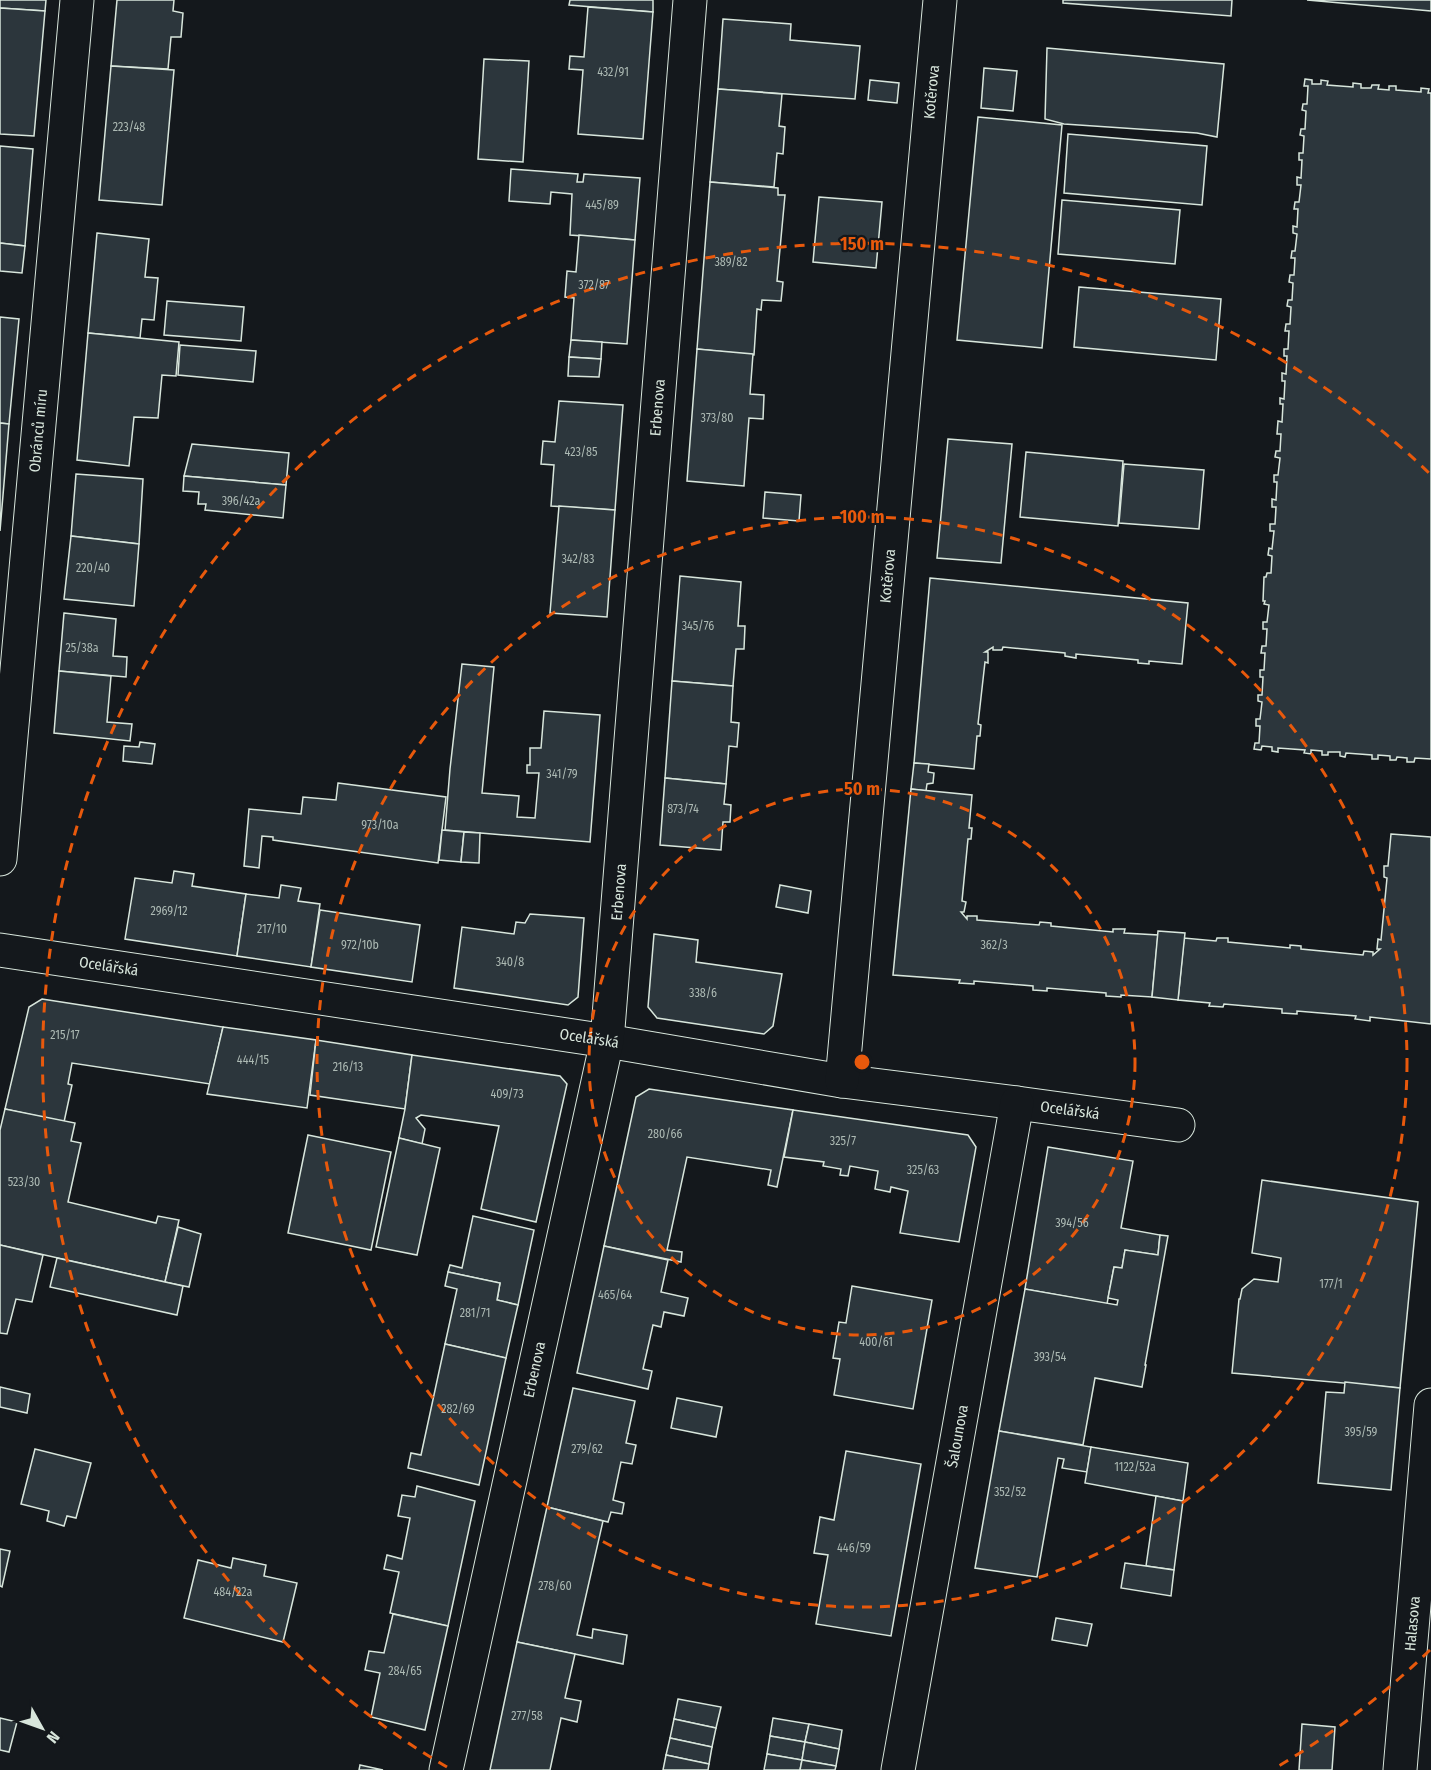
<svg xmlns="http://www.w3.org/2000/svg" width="1431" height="1770" font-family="'Fira Sans Condensed',sans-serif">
<rect width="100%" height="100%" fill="#14181c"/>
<g fill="#2c363c" stroke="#d8e6dc" stroke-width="1.5">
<polygon points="0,0 46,0 45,11 0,8"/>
<polygon points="117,0 174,0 173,11 183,13 181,37 171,37 168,69 111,66"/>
<polygon points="570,0 653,0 653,12 569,5"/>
<polygon points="1063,0 1232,0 1231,16 1063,3"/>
<polygon points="1307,0 1431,0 1431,11"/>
<polygon points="588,7 653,12 643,139 578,134 583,70 569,69 570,56 584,57"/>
<polygon points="0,8 45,11 34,136 0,134"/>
<polygon points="723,19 791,24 790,40 860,46 855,99 718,89"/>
<polygon points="1047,48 1224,64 1217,137 1197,133 1064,124 1045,119"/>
<polygon points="484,59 529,61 523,162 478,159"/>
<polygon points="111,66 174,70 162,205 99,200"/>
<polygon points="984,68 1017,71 1013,111 981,108"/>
<polygon points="1305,79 1312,80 1312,84 1321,84 1321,80 1328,81 1327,85 1353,87 1353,83 1361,84 1361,88 1371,88 1372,85 1379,85 1378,89 1389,90 1389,86 1396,86 1396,90 1421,92 1421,88 1429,89 1428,93 1431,93 1431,759 1415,758 1414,762 1407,762 1407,758 1397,757 1396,760 1390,760 1390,756 1378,755 1378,759 1372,759 1372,755 1346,753 1345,757 1340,756 1340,752 1328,752 1328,755 1322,755 1322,751 1311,750 1311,754 1304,753 1305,750 1278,748 1278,752 1272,751 1272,747 1262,746 1261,750 1254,749 1255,743 1259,743 1260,726 1256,726 1256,719 1260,719 1262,702 1258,701 1258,695 1262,695 1263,677 1260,677 1260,670 1264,670 1265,653 1261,653 1262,646 1266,646 1267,629 1263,629 1263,622 1267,622 1269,605 1264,604 1265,601 1263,601 1264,577 1266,577 1267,573 1271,573 1272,556 1268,555 1269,548 1272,549 1274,531 1270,531 1270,524 1275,524 1276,507 1272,507 1272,499 1276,500 1277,482 1274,482 1274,475 1278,475 1280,458 1275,457 1276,451 1280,451 1281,434 1277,434 1278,421 1282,422 1283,404 1280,404 1280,398 1284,399 1285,381 1282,381 1282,373 1286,374 1287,356 1284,356 1284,349 1288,349 1289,331 1285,331 1286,324 1290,324 1291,307 1287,306 1288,300 1292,300 1293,283 1289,282 1290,275 1294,275 1295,258 1291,258 1292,251 1295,251 1297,234 1293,233 1293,226 1297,227 1298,209 1294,209 1295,202 1299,202 1301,185 1297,185 1297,177 1301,178 1302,160 1299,160 1299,153 1303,153 1304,136 1300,135 1301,129 1305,129 1306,111 1302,110 1303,104 1307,104 1308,86 1304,86"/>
<polygon points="870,80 899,83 897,103 868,100"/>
<polygon points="718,89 782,94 779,126 785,127 783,154 777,153 774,187 710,182"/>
<polygon points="978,117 1062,125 1042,348 957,340"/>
<polygon points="1068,134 1207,146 1202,205 1064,193"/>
<polygon points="0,146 33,149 25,246 0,243"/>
<polygon points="511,169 578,174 577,182 583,182 584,174 640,178 635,240 570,235 572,194 551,192 550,204 509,201"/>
<polygon points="710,182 778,188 778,195 785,195 777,281 783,282 781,301 762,300 761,310 757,309 754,355 697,349"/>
<polygon points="819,197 882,202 876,268 813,262"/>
<polygon points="1062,200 1180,210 1175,264 1058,254"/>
<polygon points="97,233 149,239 145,277 158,278 154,320 142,319 140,338 88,333"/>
<polygon points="579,235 635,240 627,344 571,340 574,298 565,297 567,271 576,272"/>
<polygon points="0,243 25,246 22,273 0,271"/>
<polygon points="1079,287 1221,299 1216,360 1074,347"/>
<polygon points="167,301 244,307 241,341 164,335"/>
<polygon points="0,317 19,319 9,424 0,423"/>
<polygon points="88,333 179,342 176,376 162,375 158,418 134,417 129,466 77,460"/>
<polygon points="571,340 602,342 601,359 569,357"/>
<polygon points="180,345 256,351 253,382 178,375"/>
<polygon points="697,349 753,354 750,394 764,395 763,419 749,418 744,486 687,481"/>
<polygon points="569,357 601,359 599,377 568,376"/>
<polygon points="559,401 623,405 615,510 551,506 554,465 541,464 543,441 555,442"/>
<polygon points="0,423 9,424 0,531"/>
<polygon points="948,439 1012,444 1001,563 937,558"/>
<polygon points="192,444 289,453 286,485 184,476"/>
<polygon points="1026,452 1123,461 1118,526 1020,517"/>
<polygon points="1124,464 1204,470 1199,529 1119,523"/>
<polygon points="76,474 143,479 139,544 71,536"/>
<polygon points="184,476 286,485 283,518 205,510 206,504 198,504 199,492 183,491"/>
<polygon points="765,492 801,495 799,521 763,518"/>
<polygon points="559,506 615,510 607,617 550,613"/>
<polygon points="71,536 139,544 134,606 64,599"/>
<polygon points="680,576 741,582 738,626 745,626 744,649 736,649 733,686 672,681"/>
<polygon points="930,578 1188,603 1182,664 1149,661 1149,664 1138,663 1138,660 1076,654 1076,658 1065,656 1065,653 1003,647 1002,650 993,650 993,647 985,652 988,652 988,663 985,662 978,724 981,725 980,736 977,736 974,769 914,763"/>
<polygon points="64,613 116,619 113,656 127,657 126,677 59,671"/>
<polygon points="462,664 494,667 482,793 519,796 517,817 535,818 539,773 527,773 527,765 530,765 530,748 541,748 544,711 600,715 590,842 445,830 450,769"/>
<polygon points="59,671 111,676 107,722 132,724 130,741 54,733"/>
<polygon points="672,681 733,686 731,722 739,723 737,747 729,746 726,784 665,778"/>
<polygon points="140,742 155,744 152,764 123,761 124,746 139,747"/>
<polygon points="914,763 929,764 928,772 934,773 933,783 927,784 926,791 911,789"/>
<polygon points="665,778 726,784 724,804 731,805 730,822 723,822 721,850 660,845"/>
<polygon points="338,783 446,797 438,863 273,840 273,837 262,836 259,868 244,866 249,809 301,814 303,797 336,800"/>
<polygon points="911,789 972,795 969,828 972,828 971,839 968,839 962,901 966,902 964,912 961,912 967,919 967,916 977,916 977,920 1039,925 1040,922 1051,923 1051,926 1113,932 1113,929 1125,929 1124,933 1158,935 1152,997 1121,995 1121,997 1106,996 1106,993 1047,988 1047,991 1033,990 1033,986 974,981 974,984 959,983 960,980 893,975"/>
<polygon points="442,830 464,832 461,862 439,860"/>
<polygon points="464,832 480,833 479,863 461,862"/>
<polygon points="1391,834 1431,837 1431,1024 1370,1017 1370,1021 1355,1019 1356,1016 1297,1011 1297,1014 1282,1013 1282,1009 1224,1004 1223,1007 1209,1006 1210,1003 1178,1000 1184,938 1216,941 1217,938 1228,938 1228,942 1290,948 1290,945 1301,946 1301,949 1363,955 1364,951 1373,952 1373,955 1380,949 1377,949 1378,939 1381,940 1387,878 1384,877 1384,866 1388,866"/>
<polygon points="174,871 194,874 192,886 246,894 237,956 125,939 135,878 172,883"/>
<polygon points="281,885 301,888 298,901 320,904 311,967 237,956 246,894 279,898"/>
<polygon points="780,885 811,891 808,913 776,907"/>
<polygon points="320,910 420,925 412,982 311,967"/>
<polygon points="530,914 584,918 578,997 568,1005 454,988 462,927 514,934 516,922 525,923"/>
<polygon points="1158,931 1185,933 1178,1000 1152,997"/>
<polygon points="654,934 698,940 696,962 782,974 773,1026 764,1034 657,1018 648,1007"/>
<polygon points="42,999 223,1027 210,1084 72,1063 68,1084 72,1085 64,1122 5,1109 29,1007"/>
<polygon points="223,1027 316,1040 307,1108 207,1094"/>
<polygon points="316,1040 412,1055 405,1109 310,1095"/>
<polygon points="412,1055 560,1076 567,1084 536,1222 481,1209 499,1126 421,1115 416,1118 425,1129 422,1144 399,1138 405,1109"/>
<polygon points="649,1089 793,1110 777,1187 768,1185 771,1170 687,1157 667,1250 682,1252 681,1262 604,1246 636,1097"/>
<polygon points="5,1109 75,1123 71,1141 81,1143 68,1202 156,1223 158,1216 179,1220 165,1282 0,1245 0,1130"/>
<polygon points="793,1110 968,1135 976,1147 959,1242 900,1233 908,1191 891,1187 890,1192 875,1189 878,1171 850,1166 848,1176 840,1175 841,1169 823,1166 824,1162 784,1157"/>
<polygon points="308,1135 391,1152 371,1250 288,1233"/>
<polygon points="399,1138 440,1148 417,1255 376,1247"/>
<polygon points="1048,1147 1133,1161 1121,1228 1160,1235 1158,1255 1125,1250 1122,1268 1114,1267 1107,1304 1025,1289"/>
<polygon points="1262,1180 1418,1202 1400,1388 1232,1373 1239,1299 1240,1299 1242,1289 1254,1279 1278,1282 1281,1258 1252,1253"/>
<polygon points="473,1216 534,1230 518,1305 497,1300 500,1283 448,1272 450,1265 462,1268"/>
<polygon points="178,1227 201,1234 189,1287 165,1282"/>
<polygon points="1160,1235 1168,1236 1145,1365 1146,1365 1142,1387 1095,1378 1083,1445 999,1431 1025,1289 1117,1305 1118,1300 1108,1298 1114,1267 1122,1268 1125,1250 1158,1255"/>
<polygon points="0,1245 43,1255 32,1302 16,1299 7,1334 0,1333"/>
<polygon points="604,1246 668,1260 661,1292 688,1298 684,1316 664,1312 661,1327 653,1325 643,1369 652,1371 648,1389 577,1373"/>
<polygon points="57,1258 183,1286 177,1315 50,1287"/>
<polygon points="448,1272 500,1283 497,1300 518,1305 506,1358 445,1344 457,1289 445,1286"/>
<polygon points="852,1286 932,1300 913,1409 834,1395 840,1359 833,1358 839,1322 846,1323"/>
<polygon points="445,1344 506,1358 479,1485 408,1468 411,1453 421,1455"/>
<polygon points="1345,1382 1400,1388 1391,1490 1318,1483 1326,1392 1344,1393"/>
<polygon points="0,1387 30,1394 27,1413 0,1407"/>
<polygon points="573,1388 635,1401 626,1443 636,1445 632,1464 621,1462 613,1500 624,1503 622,1514 611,1512 608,1522 547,1507"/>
<polygon points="677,1398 722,1407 716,1437 671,1428"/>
<polygon points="999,1431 1091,1447 1087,1472 1062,1468 1064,1459 1058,1458 1037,1577 975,1568"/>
<polygon points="1091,1447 1188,1463 1183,1501 1085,1483"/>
<polygon points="35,1449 91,1463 76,1518 67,1516 64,1526 47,1521 49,1511 21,1504"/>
<polygon points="846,1451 921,1464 891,1636 816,1624 828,1555 814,1553 820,1517 834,1520"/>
<polygon points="417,1486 475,1501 448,1626 390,1613 399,1572 384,1569 387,1555 402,1559 410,1518 398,1516 402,1495 415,1497"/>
<polygon points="1156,1496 1183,1501 1174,1570 1146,1566"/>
<polygon points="547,1507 603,1521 577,1635 592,1638 593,1629 627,1635 623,1664 517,1642"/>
<polygon points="0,1549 10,1551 2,1587 0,1586"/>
<polygon points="233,1558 266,1565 264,1576 297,1583 283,1642 184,1618 198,1560 231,1568"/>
<polygon points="1125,1563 1174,1570 1171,1596 1121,1588"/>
<polygon points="393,1614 448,1626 425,1730 371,1717 380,1673 365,1670 369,1651 384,1653"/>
<polygon points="1056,1618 1092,1624 1087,1646 1052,1640"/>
<polygon points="517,1642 575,1654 565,1698 581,1701 577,1722 561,1718 550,1770 490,1770"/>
<polygon points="678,1699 721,1707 716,1728 674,1719"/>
<polygon points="0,1718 17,1722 9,1752 0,1750"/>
<polygon points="773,1718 809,1724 805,1742 770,1736"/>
<polygon points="674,1719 716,1728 712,1747 670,1738"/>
<polygon points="809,1724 842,1730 839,1749 805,1742"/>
<polygon points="1302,1724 1335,1727 1332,1770 1299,1770"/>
<polygon points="770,1736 805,1742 802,1760 767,1754"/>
<polygon points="670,1738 712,1747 709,1764 666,1755"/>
<polygon points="805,1742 839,1749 836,1766 802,1760"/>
<polygon points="767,1754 802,1760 800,1770 764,1770"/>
<polygon points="666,1755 709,1764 708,1770 663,1770"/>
<polygon points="802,1760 836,1766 835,1770 800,1770"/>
<polygon points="360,1765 383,1770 359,1770"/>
</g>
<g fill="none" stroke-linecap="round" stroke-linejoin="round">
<defs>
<g id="minor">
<path id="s1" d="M0,859L77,0"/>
<path id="s2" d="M0,950L607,1041L842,1081L1017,1103L1178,1125"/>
<path id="s3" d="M842,1081L940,0"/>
<path id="s4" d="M446,1770L607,1041L690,0"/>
<path id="s5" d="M898,1770L1017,1103"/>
<path id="s6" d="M1400,1770L1431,1405"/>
</g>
</defs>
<use href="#minor" stroke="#d8e6dc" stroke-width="35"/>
<use href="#minor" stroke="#14181c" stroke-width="33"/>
</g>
<g fill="none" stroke="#e8590c" stroke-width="3" stroke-dasharray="10 8">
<circle cx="862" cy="1062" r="273"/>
<circle cx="862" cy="1062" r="545"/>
<path d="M1430 1650A818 818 0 0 1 1277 1767M447 1767A818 818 0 1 1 1430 474"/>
</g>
<g text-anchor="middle" stroke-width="4.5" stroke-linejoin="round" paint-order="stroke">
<g font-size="12" fill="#adbab4">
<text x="613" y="76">432/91</text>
<text x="129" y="131">223/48</text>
<text x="602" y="209">445/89</text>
<text x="731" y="266">389/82</text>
<text x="594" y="289">372/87</text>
<text x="717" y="422">373/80</text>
<text x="581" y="456">423/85</text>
<text x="241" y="505">396/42a</text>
<text x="578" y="563">342/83</text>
<text x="93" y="572">220/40</text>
<text x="698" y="630">345/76</text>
<text x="82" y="652">25/38a</text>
<text x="562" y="778">341/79</text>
<text x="683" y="813">873/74</text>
<text x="380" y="829">973/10a</text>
<text x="169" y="915">2969/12</text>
<text x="272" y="933">217/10</text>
<text x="360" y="949">972/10b</text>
<text x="994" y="949">362/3</text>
<text x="510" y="966">340/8</text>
<text x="703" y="997">338/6</text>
<text x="65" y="1039">215/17</text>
<text x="253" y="1064">444/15</text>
<text x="348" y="1071">216/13</text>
<text x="507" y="1098">409/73</text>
<text x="665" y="1138">280/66</text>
<text x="843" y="1145">325/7</text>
<text x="923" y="1174">325/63</text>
<text x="24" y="1186">523/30</text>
<text x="1072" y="1227">394/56</text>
<text x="1331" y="1288">177/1</text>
<text x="615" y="1299">465/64</text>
<text x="475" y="1317">281/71</text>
<text x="876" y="1346">400/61</text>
<text x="1050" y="1361">393/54</text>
<text x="458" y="1413">282/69</text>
<text x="1361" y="1436">395/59</text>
<text x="587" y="1453">279/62</text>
<text x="1135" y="1471">1122/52a</text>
<text x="1010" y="1496">352/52</text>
<text x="854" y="1552">446/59</text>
<text x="555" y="1590">278/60</text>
<text x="233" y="1596">484/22a</text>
<text x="405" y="1675">284/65</text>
<text x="527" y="1720">277/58</text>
</g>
<g font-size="15" fill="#d8e6dc" stroke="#14181c">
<text dy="5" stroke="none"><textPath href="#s3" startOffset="993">Kotěrova</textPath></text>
<text dy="5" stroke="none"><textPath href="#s4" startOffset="1382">Erbenova</textPath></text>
<text dy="5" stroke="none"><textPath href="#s1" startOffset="430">Obránců míru</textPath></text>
<text dy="5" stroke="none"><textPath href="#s3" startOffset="507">Kotěrova</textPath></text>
<text dy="5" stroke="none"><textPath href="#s4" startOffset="896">Erbenova</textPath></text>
<text dy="5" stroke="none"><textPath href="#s2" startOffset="110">Ocelářská</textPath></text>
<text dy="5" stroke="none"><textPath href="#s2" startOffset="596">Ocelářská</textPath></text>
<text dy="5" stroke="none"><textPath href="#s2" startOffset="1082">Ocelářská</textPath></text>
<text dy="5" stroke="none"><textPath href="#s4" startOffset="410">Erbenova</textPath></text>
<text dy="5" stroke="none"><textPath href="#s5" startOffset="339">Šalounova</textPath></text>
<text dy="5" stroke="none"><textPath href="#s6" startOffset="147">Halasova</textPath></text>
</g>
</g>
<circle cx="862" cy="1062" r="9" fill="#e8590c" stroke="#14181c" stroke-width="3"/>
<g font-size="18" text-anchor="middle" font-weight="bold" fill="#e8590c" stroke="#14181c" stroke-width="4.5" stroke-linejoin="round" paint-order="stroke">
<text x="862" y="250">150 m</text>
<text x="862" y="523">100 m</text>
<text x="862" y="795">50 m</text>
</g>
<g transform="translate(42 1728) rotate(130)" stroke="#14181c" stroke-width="4.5" paint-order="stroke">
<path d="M0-4.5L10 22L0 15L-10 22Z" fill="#d8e6dc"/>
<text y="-9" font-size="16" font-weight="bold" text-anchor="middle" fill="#d8e6dc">N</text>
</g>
</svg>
